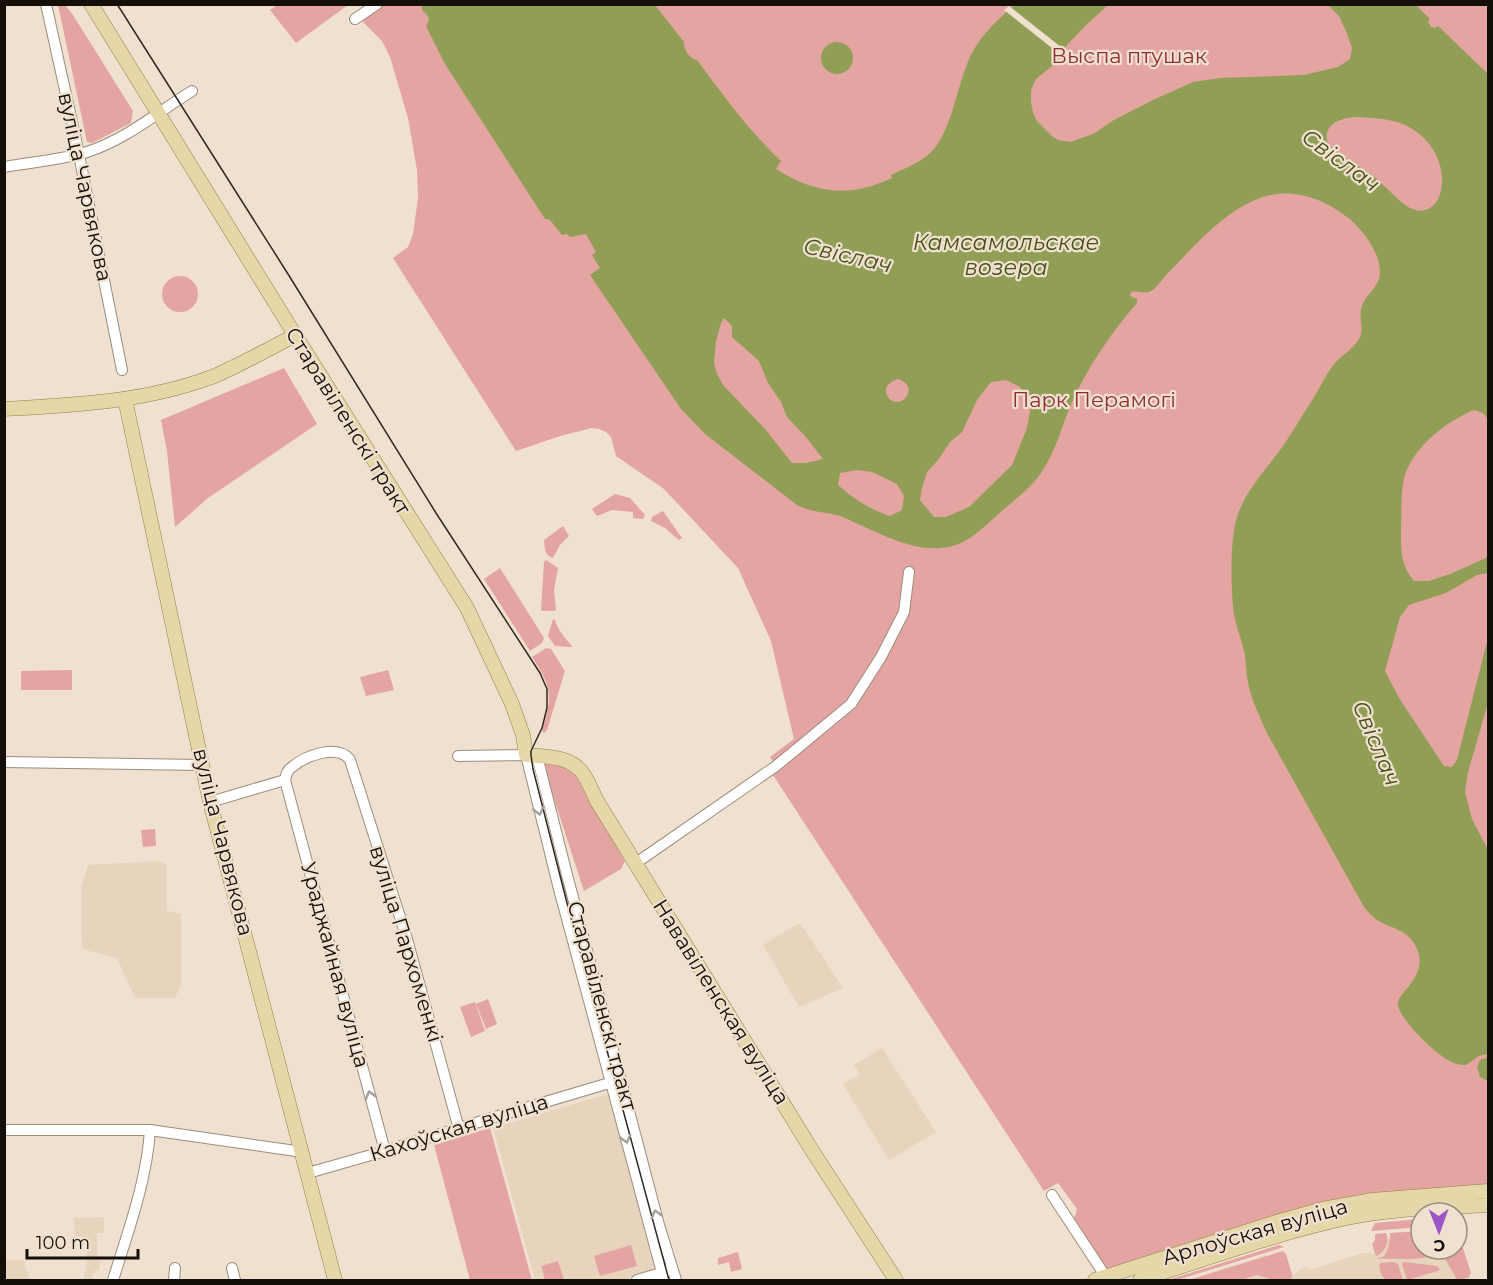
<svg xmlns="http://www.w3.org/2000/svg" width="1493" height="1285" font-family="Montserrat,sans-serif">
<rect width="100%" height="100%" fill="#f0e0cf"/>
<g fill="#e8d3bc">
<polygon points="161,861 167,866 167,911 181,914 181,983 175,998 135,998 117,958 82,949 81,888 88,865"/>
<polygon points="800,923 843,988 799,1007 763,945"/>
<polygon points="882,1048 936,1132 889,1160 843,1084 860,1074 854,1065"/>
<polygon points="608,1094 654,1266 649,1272 621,1280 535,1280 493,1128"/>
<polygon points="104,1217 104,1233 97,1233 97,1256 101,1256 99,1271 95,1270 92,1280 83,1280 87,1260 86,1260 87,1246 86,1245 87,1239 81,1239 81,1236 75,1236 74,1218"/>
<polygon points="1421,1236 1421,1249 1457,1249 1461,1243 1470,1280 1189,1280 1266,1255 1286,1276 1298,1272 1298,1270 1306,1267 1310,1270 1362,1253 1378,1254 1384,1239"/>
<polygon points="5,1260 23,1260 30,1280 5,1280"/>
</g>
<g fill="#e4a4a1">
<polygon points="378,4 1488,5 1488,1187 1397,1194 1103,1272 1072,1225 1077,1209 1058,1183 1044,1191 773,775 776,773 776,766 770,757 794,739 771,641 738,568 664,489 616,456 611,437 606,432 599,429 592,428 560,436 516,451 393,258 408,247 413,234 418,198 417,170 408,118 390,57 382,41 359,18"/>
<polygon points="58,5 65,5 73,15 133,111 131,123 92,143 87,142"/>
<polygon points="277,5 348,4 348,5 296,43 270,10"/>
<circle cx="180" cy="294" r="18"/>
<polygon points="284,368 317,424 208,498 175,527 167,451 161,420"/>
<polygon points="615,494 630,498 645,515 643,519 633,518 633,512 612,510 597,516 592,509"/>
<polygon points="663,511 682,538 679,540 665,528 651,521 652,517"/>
<path d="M563,526L569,536L560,545L553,558C544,555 545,549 544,540Z"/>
<polygon points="546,560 558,568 554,590 556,610 552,611 542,611 541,609 544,562"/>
<polygon points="500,568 544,638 542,643 530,651 484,579"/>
<path d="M553,619L555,620C558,630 565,638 572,646L571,647L555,646L548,636Z"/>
<path d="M546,648L551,649L565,671L547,730L544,733L542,731C553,697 552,687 532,657Z"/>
<polygon points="72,670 72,690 21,690 21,671"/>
<polygon points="388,670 394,690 366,696 360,677"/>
<polygon points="545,764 559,765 574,773 625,861 621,869 584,891 546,774"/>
<polygon points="155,829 156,846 143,847 141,830"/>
<polygon points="488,999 497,1024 486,1029 476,1004"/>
<polygon points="475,1002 485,1031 471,1037 460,1007"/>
<polygon points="490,1128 532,1280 470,1280 434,1145"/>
<polygon points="1421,1219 1421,1227 1371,1231 1375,1223"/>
<path d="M1421,1231V1249H1430L1433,1256C1414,1261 1395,1258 1376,1259C1377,1259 1383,1257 1384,1256C1389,1251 1390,1239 1390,1233Z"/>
<path d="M1386,1233C1390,1241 1385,1253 1376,1256L1372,1244L1375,1240V1234Z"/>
<polygon points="1457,1235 1461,1242 1471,1273 1469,1277 1460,1280 1457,1279 1439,1249 1457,1249"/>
<polygon points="631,1245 637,1266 600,1276 594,1256"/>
<polygon points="1279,1245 1284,1247 1177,1280 1168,1280"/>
<polygon points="1283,1251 1286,1254 1292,1274 1292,1277 1290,1280 1273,1280 1257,1275 1240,1280 1189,1280"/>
<polygon points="738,1252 742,1269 731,1272 729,1262 718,1265 718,1258"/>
<polygon points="558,1261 564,1280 545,1280 541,1266"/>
<path d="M1393,1262L1398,1264L1403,1280H1386C1382,1277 1378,1269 1380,1263Z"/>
<polygon points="1404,1262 1437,1266 1440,1269 1438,1271 1407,1280 1402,1264"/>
</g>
<g fill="#909f55" fill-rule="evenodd">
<path d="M422,5H655L684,42C683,49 690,59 697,60C724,96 748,130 781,161L776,169C816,194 849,198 892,178L891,175C903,169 917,164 928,155C952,136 957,81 972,53C982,34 998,19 1015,5H1108L1085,26L1067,45L1057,62L1036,79L1031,90V102L1033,113L1037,121L1052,136L1058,140L1071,142L1095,133L1112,121L1153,100L1193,82L1220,78L1304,75L1338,67L1350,59L1352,48L1346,31L1339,16L1328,5H1416L1430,19L1428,22L1431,27L1435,28L1438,26L1488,74V419L1483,413L1474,410C1446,422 1418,443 1406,472C1400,487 1402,512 1401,528C1401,548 1400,565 1414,581H1429L1450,574L1486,558L1488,554V573L1477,575L1446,593L1409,605L1400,617L1385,671L1399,698L1444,766L1452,767L1457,760L1488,638V703L1468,772L1465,792L1472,819L1488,850V1054L1479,1056L1466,1065C1460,1065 1454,1064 1448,1060C1436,1054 1396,1017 1398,1002C1399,998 1402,994 1405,991C1416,978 1424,965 1417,949C1410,930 1392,929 1377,920C1372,916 1368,912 1364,907L1267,733C1259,715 1250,697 1247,677C1246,670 1246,662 1245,655C1242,641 1237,629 1234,615C1231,591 1230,548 1235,525C1242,491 1269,468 1287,440C1297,425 1306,409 1316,394C1321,385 1326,375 1332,367C1340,355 1354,350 1360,337C1364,326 1358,316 1362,306C1365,296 1375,290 1379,279C1385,258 1363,229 1347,217C1327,201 1298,189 1271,195C1233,202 1197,243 1171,270C1164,276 1159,285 1153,290C1146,295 1138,290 1131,292L1130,296L1137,299V303C1111,333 1089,365 1072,402C1062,425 1056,452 1041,473C1031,488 1015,499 1002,511C989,522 977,535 963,542C953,547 941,549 931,548C905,548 870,529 845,518C829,511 815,514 797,505L705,434L681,409L590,275L600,268L592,255L596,252L586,234L570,237L567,234L562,235L550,220L545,219L445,64L426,26L429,20L428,16L422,10ZM1355,117C1374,118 1392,118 1409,127C1465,158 1442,240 1399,200C1390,192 1382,183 1372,175C1363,168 1332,151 1328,143C1326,139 1326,134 1328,130C1333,120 1345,118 1355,117ZM724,318L732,326V337L759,361L768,383L781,402L787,417L806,437L823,459L806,463H792L765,429L723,385L717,374L714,363L716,341L721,323ZM898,379C922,387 899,413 888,397C882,388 890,381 898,379ZM1006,380L1020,387L1031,406L1027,428L1012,465L969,507L946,517H934L920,500L922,488L927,472L938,460L950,442L962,432L977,400L991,382ZM857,470L872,472L897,484L904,496L902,510L890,516C869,509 854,499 838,485L840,473Z"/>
<circle cx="837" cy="58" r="16"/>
<polygon points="1488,1057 1488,1081 1480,1077 1477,1067 1480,1060"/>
</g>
<polygon fill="#f0e0cf" points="1009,6 1066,51 1062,56 1004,10"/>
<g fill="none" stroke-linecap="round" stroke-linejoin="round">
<defs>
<g id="minor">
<polyline points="46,4 76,140 122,370"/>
<polyline points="355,19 377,4"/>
<path d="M4,167C32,162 61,160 87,152C125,140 158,112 192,91"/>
<polyline points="458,756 526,755 559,889 664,1280"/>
<polyline points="537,756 566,871 659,1225 676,1280"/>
<polyline points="4,762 202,765"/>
<path d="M285,780C286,775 287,770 292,767C305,756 338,743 350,760L407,939L459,1129"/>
<polyline points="285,780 385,1151"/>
<polyline points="210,802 285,780"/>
<polyline points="636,863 776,766 851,704 881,657 904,612 909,572"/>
<polyline points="4,1130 150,1130 303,1152"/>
<polyline points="308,1173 385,1151 495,1117 616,1081"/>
<polyline points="1052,1195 1106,1277"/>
<polyline points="232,1268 235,1280"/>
<path d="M113,1280C128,1232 147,1180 150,1130"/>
<polyline points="174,1280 175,1268"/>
<polyline points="637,1280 668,1271"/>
</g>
<g id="major">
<path d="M91,4L295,335L467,608L512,704L523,735L526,755C546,757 571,755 584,775C589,783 593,793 597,801L813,1152L896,1280"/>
<polyline points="125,399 210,802 335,1280"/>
<path d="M4,409C74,405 143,402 209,378C219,375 228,369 238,365C257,355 276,346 295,335"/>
<polyline points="1095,1280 1276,1222 1323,1209 1372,1200 1488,1191"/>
<path d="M1140,1280C1209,1258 1277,1233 1347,1218C1393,1208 1442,1208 1488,1205"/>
</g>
</defs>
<use href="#minor" stroke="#9b8d7d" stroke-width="12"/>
<use href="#major" stroke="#918049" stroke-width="15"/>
<use href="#minor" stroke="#fff" stroke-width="10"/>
<use href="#major" stroke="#e5d7a7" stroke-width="14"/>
<polyline stroke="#302a22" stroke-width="1.5" points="117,4 288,274 436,513 540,673 547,689 547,708 542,728 531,751 531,755 533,769 567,903 669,1280"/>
</g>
<defs><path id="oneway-chevron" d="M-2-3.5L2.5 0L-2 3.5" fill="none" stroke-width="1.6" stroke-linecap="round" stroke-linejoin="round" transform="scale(1.5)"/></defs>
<g stroke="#a19f9d">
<use href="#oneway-chevron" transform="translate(539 811) rotate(76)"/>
<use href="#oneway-chevron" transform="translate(370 1095) rotate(-105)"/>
<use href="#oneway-chevron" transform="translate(626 1139) rotate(75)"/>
<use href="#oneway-chevron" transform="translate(656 1214) rotate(-105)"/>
</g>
<g text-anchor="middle" stroke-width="4.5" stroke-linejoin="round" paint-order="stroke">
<g font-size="21" fill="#8e2e31" stroke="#f0e0cf">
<text x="1129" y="63">Выспа птушак</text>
<text x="1094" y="407">Парк Перамогі</text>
</g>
<g font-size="21" fill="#140f09" stroke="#f0e0cf">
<text transform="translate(85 187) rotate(78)" y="7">вуліца Чарвякова</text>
<text transform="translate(348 421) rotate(58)" y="7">Старавіленскі тракт</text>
<text transform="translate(223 842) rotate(76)" y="7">вуліца Чарвякова</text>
<text transform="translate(406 944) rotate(73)" y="7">вуліца Пархоменкі</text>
<text transform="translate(335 965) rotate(75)" y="7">Ураджайная вуліца</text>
<text transform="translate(721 1002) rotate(58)" y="7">Нававіленская вуліца</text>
<text transform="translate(602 1006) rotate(75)" y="7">Старавіленскі тракт</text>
<text transform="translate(459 1128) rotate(-17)" y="7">Кахоўская вуліца</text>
<text transform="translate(1255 1232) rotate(-16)" y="7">Арлоўская вуліца</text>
</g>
<g font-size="22" font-style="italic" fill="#475019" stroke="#f0e0cf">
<text transform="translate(1341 160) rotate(36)" y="8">Свіслач</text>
<text x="1006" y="250">Камсамольскае<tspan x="1006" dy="25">возера</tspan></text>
<text transform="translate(848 255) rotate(13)" y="8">Свіслач</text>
<text transform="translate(1377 743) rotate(67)" y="8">Свіслач</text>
</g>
</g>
<rect width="1493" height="1285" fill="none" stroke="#140f09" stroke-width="12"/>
<g transform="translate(1439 1231) rotate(179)"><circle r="28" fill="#f0e0cf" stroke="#988c80" stroke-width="1.5"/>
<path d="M0-4.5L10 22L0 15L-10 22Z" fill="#9a55c9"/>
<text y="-9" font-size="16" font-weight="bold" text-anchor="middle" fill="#140f09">С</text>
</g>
<path d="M27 1249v9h111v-9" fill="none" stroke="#140f09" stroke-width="3"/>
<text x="36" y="1249" font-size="18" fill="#140f09" stroke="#f0e0cf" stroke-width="4.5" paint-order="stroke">100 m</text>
</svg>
